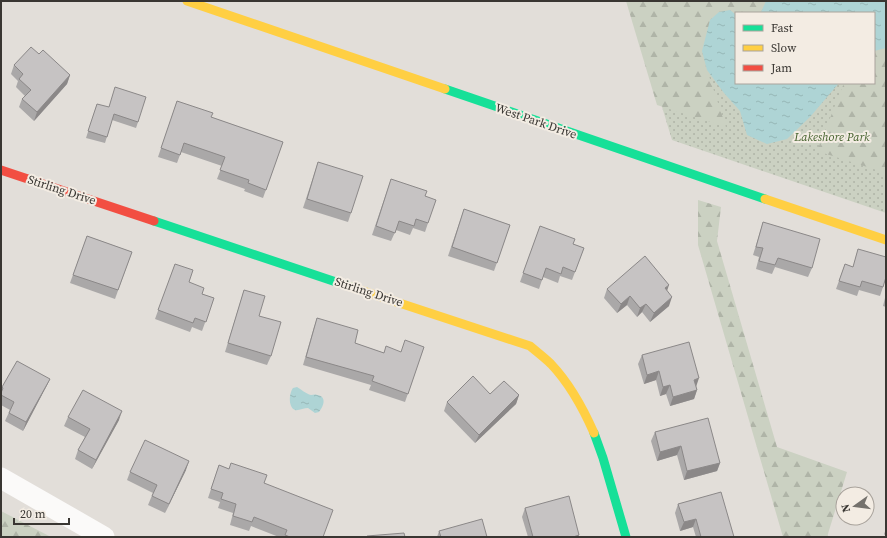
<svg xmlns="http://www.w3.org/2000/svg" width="887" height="538" font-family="'Source Serif 4',serif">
<defs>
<pattern id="grass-dots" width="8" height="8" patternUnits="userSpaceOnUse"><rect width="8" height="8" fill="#cbd1c2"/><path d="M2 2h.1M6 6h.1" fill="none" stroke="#afb4a7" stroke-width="1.8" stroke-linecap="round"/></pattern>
<pattern id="forest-firs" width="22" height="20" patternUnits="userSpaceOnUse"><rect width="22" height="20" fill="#cbd1c2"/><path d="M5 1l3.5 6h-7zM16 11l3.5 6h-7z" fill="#afb4a7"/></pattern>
<pattern id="water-ripples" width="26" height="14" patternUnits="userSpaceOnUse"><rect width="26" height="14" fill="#aed4d5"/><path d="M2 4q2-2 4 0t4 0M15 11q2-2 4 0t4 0" fill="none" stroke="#96b7b7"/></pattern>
</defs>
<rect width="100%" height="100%" fill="#e2ded9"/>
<path fill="url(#grass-dots)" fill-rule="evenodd" d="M630,1H886V213L672,140ZM736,13H874V83H736Z"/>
<g fill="url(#forest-firs)">
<polygon points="626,1 766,1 761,12 755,13 736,13 736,15 730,10 702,52 707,70 726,127 657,105"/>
<polygon points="886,48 886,173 817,151 844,83 874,83 874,51"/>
<polygon points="698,200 721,207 717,241 777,447 847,472 827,537 783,537 698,245"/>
<polygon points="1,511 51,537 1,537"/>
</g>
<g fill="url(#water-ripples)">
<polygon points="766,1 886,1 886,48 874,51 874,13 755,13 761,12"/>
<polygon points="730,10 736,15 736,83 839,83 810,117 787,139 767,144 747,135 740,111 724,93 707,70 702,51 710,20 719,12"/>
<path d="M297,387C301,389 306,394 311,395C313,395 315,394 317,395C327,396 324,406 319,412L315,413L308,408C304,408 298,411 295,410C288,407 289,393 293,388Z"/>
</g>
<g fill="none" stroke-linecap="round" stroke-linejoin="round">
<polyline stroke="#fbfaf9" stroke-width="21" points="1,478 104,537"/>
<g stroke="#16e098" stroke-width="9">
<polyline points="445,89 765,199"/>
<polyline points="154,221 351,287"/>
<polyline points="594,433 603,458 626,537"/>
</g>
<g stroke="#ffcf43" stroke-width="9">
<polyline points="187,1 445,89"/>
<polyline points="765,199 886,240"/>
<path d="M351,287L530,346C537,352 545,358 551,364C570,384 583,408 594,433"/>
</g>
<polyline stroke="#f24e42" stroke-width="9" points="1,170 154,221"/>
</g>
<g fill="#aaa8a8">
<polygon points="39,54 70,75 67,84 34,121 19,107 22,99 25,96 16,87 18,81 11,74 14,65"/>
<polygon points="177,101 211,117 283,142 263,198 244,191 245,189 217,179 222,166 181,152 177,163 158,157"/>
<polygon points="97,104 138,122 136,128 112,120 105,143 86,138"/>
<polygon points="318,162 351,213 348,222 303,208"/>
<polygon points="391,179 425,196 428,223 425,232 413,228 410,235 396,230 391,241 372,235"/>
<polygon points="464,209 510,225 494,271 448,256"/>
<polygon points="763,222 812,268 808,277 775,267 772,274 756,269 759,257 753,255"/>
<polygon points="540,226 573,244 584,248 572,280 560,276 558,283 543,277 539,289 520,282"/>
<polygon points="87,236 132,252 115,299 70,283"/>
<polygon points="858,249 883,287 880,296 859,290 857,296 836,289 845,264 853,267"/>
<polygon points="175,264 189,282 202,294 214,298 202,331 192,327 190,332 155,319"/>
<polygon points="607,289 667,291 669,306 650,322 642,312 637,317 627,305 617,313 604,298"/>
<polygon points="244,290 271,356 267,365 225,352"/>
<polygon points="886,294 886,307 883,306"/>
<polygon points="317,318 355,343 384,353 401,352 424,347 405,402 369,390 371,385 303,365 314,327"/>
<polygon points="642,355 696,387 697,390 694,399 670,406 666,394 660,396 656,380 644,384 638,364"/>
<polygon points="50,379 46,387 23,431 5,421 10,410 1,405 1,391 2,387"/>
<polygon points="490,394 519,395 516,404 475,443 444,411 447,402"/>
<polygon points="68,417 119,420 92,469 75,459 78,450 85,437 64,426"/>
<polygon points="655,432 720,463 717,471 684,480 677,455 657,461 651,441"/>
<polygon points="219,465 264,483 323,537 279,537 251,526 249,531 230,525 233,513 218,508 220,502 208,498"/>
<polygon points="186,470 165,513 148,505 153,493 127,480 130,472"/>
<polygon points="678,504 734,537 696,537 693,527 680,531 675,513"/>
<polygon points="525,508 579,535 579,537 528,537 522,517"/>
<polygon points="886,529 886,537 884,534"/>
<polygon points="439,531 487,537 437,537"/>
</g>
<g fill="#8b8888">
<polygon points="70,75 67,84 34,121 37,112"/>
<polygon points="669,285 666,294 665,288"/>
<polygon points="630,296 627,305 617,313 621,304"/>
<polygon points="672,297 669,306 650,322 654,313"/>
<polygon points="646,304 642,312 637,317 640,308"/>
<polygon points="659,371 656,380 644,384 647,375"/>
<polygon points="699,378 696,387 694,380"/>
<polygon points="50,379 46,387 23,431 26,422"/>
<polygon points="670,385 666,394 660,396 663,387"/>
<polygon points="697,390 694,399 670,406 673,397"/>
<polygon points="519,395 516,404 475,443 479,435"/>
<polygon points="122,411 119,420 92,469 96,460"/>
<polygon points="681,446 677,455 657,461 660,452"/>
<polygon points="189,461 186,470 165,513 169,504"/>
<polygon points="720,463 717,471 684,480 687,471"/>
<polygon points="696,519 693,527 680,531 684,522"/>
</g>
<g fill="#c6c3c3" stroke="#8b8888">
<polygon points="31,47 39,54 43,50 70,75 37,112 22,99 31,90 19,79 23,74 14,65"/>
<polygon points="115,87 146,97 138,122 114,114 107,137 88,131 97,104 109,107"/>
<polygon points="177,101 213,113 211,117 283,142 266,190 248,183 249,180 220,170 225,157 184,143 180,155 161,148"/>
<polygon points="318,162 363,176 351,213 307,199"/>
<polygon points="391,179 427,191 425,196 436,200 428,223 416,219 414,226 399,221 395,233 376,226"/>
<polygon points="464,209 510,225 497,263 452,247"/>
<polygon points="763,222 820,239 812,268 778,258 775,265 759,261 763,248 756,247"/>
<polygon points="540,226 575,239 573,244 584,248 575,272 563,267 561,274 546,268 542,280 523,273"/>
<polygon points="87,236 132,252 118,290 73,275"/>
<polygon points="858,249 886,257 886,277 883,287 862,281 860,287 839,281 845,264 853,267"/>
<polygon points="645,256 669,285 665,288 672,297 654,313 646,304 640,308 630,296 621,304 607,289"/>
<polygon points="175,264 193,270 189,282 204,288 202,294 214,298 206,322 195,318 193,323 158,310"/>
<polygon points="244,290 265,296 259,316 281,322 271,356 228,343"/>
<polygon points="317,318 358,330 355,343 384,353 386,346 401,352 405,340 424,347 408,394 372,381 374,376 306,357"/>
<polygon points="689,342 699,378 694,380 697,390 673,397 670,385 663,387 659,371 647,375 642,355"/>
<polygon points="17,361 50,379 26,422 9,413 14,402 1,395 1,393 3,388 2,387"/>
<polygon points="473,376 490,394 504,381 519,395 479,435 447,402"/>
<polygon points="83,390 122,411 96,460 78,450 90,429 68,417"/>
<polygon points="708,418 720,463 687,471 681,446 660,452 655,432"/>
<polygon points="145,440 189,461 169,504 152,496 157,485 130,472"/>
<polygon points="231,463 267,475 264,483 333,510 323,537 290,537 285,535 287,530 254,517 252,522 233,516 236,504 221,499 223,493 211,489 219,465 229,469"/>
<polygon points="721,492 734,537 701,537 696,519 684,522 678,504"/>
<polygon points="569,496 579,535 573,537 533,537 525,508"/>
<polygon points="482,519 487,537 441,537 439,531"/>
<polygon points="404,533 405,537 367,537 367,536"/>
</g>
<g text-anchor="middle" stroke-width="4" stroke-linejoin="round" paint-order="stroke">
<g font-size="12" fill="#393632" stroke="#f3ece3">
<text transform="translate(536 121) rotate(19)" y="4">West Park Drive</text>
<text transform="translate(62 190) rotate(18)" y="4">Stirling Drive</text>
<text transform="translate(369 292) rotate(18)" y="4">Stirling Drive</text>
</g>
<g font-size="12" font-style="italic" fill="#45622d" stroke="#f3ece3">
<text x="832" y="141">Lakeshore Park</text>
</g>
</g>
<rect width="887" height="538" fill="none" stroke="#393632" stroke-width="4"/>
<rect x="735" y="12" width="140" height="72" fill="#f3ece3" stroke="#a9a39c"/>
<rect x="743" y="25" width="20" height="6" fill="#16e098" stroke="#a9a39c"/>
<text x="771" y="32" font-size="12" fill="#393632">Fast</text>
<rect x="743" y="45" width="20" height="6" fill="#ffcf43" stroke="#a9a39c"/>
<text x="771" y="52" font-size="12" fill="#393632">Slow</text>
<rect x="743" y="65" width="20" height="6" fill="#f24e42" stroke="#a9a39c"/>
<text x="771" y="72" font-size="12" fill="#393632">Jam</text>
<g transform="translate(855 506) rotate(256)"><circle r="19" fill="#f3ece3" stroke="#a9a39c"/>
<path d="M0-3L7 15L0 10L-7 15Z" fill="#74716c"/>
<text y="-6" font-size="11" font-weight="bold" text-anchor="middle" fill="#393632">N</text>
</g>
<path d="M14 518v6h55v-6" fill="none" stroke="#393632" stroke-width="2"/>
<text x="20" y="518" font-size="12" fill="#393632" stroke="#f3ece3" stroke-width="3" paint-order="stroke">20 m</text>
</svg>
